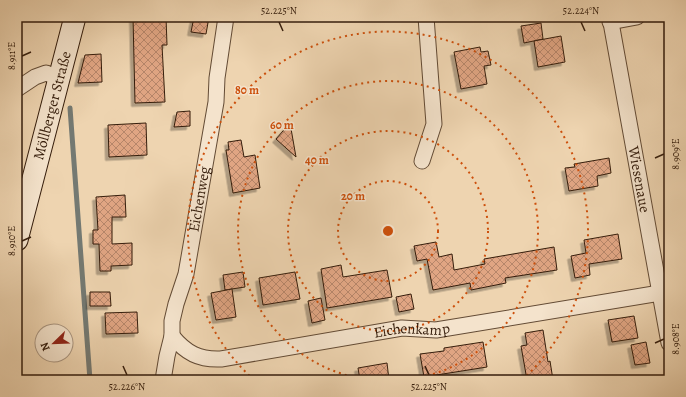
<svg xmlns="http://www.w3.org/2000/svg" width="686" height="397" font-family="Alegreya,serif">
<defs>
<pattern id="building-cross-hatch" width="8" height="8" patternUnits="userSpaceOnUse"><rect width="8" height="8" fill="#e0a583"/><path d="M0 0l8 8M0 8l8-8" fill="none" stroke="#b6866a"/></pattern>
<filter id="shadow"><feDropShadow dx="-3.5" dy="3.5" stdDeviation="0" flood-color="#0004"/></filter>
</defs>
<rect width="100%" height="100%" fill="#eed4b0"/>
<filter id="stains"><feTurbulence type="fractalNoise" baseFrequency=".005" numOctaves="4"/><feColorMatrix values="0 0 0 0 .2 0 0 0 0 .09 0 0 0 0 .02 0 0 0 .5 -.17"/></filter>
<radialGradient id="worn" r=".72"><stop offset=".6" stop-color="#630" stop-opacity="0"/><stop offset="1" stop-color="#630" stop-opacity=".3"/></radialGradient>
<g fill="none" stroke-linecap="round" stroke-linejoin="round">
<polyline stroke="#747972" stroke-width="5" points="70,108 90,380"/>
</g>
<g fill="url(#building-cross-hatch)" stroke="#351d0c" filter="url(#shadow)">
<polygon points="133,17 166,17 167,45 162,45 165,102 135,103"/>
<polygon points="194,17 209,17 206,34 191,32"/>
<polygon points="541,23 543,39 524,43 521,26"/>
<polygon points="561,36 565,62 538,67 534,41"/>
<polygon points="480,47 481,52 488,51 491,65 484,66 487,84 461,89 454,52"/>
<polygon points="101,54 102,82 78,83 85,55"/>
<polygon points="190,111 190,126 174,127 177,112"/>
<polygon points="146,123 147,155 109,157 108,125"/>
<polygon points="290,123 296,157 276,139"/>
<polygon points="241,140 244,157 255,155 260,188 233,193 226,150 229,150 228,142"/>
<polygon points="609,158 611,173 597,176 598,186 569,191 565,168 575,167 574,164"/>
<polygon points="125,195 126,217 112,217 112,244 132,243 132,265 111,266 111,271 100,271 99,244 93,244 93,230 98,230 96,197"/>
<polygon points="618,234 622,259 589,264 590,275 575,278 571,256 586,253 584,240"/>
<polygon points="436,242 439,257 452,254 454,270 485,264 484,259 554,247 557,270 505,278 506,283 471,290 470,283 433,290 427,259 417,261 414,246"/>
<polygon points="341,265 343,277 387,270 392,297 327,308 321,269"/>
<polygon points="243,272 245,287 225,290 223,275"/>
<polygon points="295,272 300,299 263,305 259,278"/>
<polygon points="232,289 236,317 216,320 211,293"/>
<polygon points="90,292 110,292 111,306 90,306"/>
<polygon points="411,294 414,309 399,312 396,297"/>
<polygon points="321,298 325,320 312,323 308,301"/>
<polygon points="137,312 138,333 106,334 105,313"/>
<polygon points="634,316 638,338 612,342 608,320"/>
<polygon points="543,330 548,362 550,361 553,380 527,380 521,346 527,345 525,333"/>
<polygon points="483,342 487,367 424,377 420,354 444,351 444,348"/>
<polygon points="646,342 650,363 635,365 631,345"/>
<polygon points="387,363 389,380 360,380 358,368"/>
</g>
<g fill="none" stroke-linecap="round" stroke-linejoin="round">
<defs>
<g id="street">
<path id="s1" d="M610,17L669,343"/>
<polyline points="610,22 637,17"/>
<polyline points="17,89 35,77 46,73 59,78"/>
<polyline points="422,161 434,124 426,17"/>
<path id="s2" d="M172,336C186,353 199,360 221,359L402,328L436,330L660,293"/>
<path id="s3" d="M163,380L167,356L172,336V321L176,304L186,274L216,102L217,78L226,17"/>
</g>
<g id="secondary">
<path id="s4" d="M17,240L75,17"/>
</g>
</defs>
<use href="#street" stroke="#634b35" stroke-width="17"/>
<use href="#secondary" stroke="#351d0c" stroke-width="23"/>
<use href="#street" stroke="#f4e3cc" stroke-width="15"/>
<use href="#secondary" stroke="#f4e3cc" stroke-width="21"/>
</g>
<path fill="none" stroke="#351d0c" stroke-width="1.5" d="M279,22L283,31M581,22L585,31M22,56L31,52M655,158L664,154M22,241L31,237M655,343L664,339M123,366L127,375M425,366L429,375"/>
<g fill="none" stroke="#cd500c" stroke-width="2" stroke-dasharray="2 4">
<circle cx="388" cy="231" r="50"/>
<circle cx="388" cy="231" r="100"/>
<path d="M370 380A150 150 0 1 1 406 380"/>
<path d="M254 380A200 200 0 1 1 522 380"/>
</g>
<g text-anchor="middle" stroke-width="3" stroke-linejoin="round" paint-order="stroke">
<g font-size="15" fill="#351d0c" stroke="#f4e3cc">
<text dy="5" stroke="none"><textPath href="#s4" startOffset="139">Möllberger Straße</textPath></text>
<text dy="5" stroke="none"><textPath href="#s1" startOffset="165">Wiesenaue</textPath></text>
<text dy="5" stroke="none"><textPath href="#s3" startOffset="185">Eichenweg</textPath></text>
<text dy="5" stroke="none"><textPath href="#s2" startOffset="250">Eichenkamp</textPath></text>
</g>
</g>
<circle cx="388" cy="231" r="6" fill="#cd500c" stroke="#f4e3cc" stroke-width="2"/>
<g font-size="12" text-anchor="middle" font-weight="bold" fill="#cd500c" stroke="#f4e3cc" stroke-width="3" stroke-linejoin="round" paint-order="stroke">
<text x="247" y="94">80 m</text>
<text x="282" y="129">60 m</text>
<text x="317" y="164">40 m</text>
<text x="353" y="200">20 m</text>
</g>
<rect width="686" height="397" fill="none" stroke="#eed4b0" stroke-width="44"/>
<g transform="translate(54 343) rotate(247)"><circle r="19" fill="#f4e3cc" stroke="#a8947f"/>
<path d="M0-3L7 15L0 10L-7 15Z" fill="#8f2418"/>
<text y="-6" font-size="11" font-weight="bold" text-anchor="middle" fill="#351d0c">N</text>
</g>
<rect x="22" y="22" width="642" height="353" fill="none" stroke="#351d0c" stroke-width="1.5"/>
<g font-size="10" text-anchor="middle" fill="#351d0c">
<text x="279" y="14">52.225°N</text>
<text x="581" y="14">52.224°N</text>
<text transform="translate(11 56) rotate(-90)" y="4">8.911°E</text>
<text transform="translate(675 154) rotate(-90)" y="4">8.909°E</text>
<text transform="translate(11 241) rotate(-90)" y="4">8.910°E</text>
<text transform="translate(675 339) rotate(-90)" y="4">8.908°E</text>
<text x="127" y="390">52.226°N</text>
<text x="429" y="390">52.225°N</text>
</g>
<rect width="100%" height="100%" filter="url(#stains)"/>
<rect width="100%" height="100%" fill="url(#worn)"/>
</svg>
